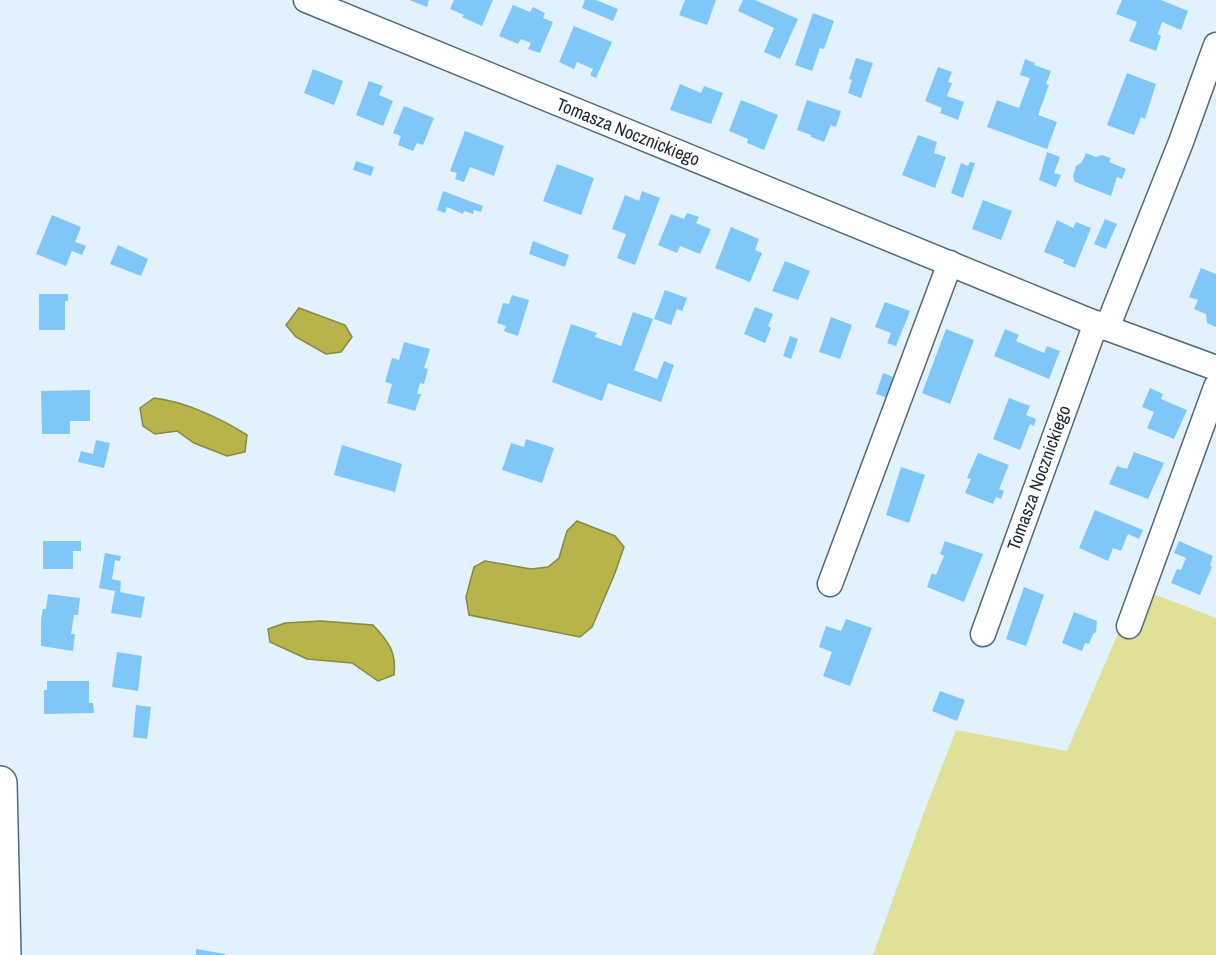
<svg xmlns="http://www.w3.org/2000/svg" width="1216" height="955" font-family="'Archivo Narrow',sans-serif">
<rect width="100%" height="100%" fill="#e1f1fe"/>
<polygon fill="#e0e096" points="1138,588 1216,618 1216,955 873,955 923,815 956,730 1067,751"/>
<g fill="#b7b44b" stroke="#888942" stroke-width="1.5">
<polygon points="299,308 345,325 352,337 341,352 326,354 296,337 286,325"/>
<path d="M154,398C184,401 222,419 247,435L245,452L227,456L194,443L177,431L155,434L143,426L140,408Z"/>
<polygon points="577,521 615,536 624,547 615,573 592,627 580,637 469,615 466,597 474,567 485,561 531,569 548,567 559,558 567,531"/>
<path d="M321,621L373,625C388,641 397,652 394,675L378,681L352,663L307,659L270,642L268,629L285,623Z"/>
</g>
<g fill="#7fc6f9">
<polygon points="409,0 429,0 427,7"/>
<polygon points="454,0 493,0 482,26 462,17 464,15 450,9"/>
<polygon points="585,0 596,0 618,9 613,21 582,8"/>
<polygon points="685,0 716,0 707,25 679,15"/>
<polygon points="743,0 755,0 798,19 780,59 764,52 774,28 738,11"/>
<polygon points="1122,0 1161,0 1188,11 1181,30 1162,22 1158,34 1161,36 1156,51 1129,41 1137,22 1116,14"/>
<polygon points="513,5 530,12 533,7 545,13 543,18 553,22 540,53 528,49 531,43 521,39 518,44 499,36"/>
<polygon points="813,13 834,21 824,49 820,48 812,71 795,65"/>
<polygon points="574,26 612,42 596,78 590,75 593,69 577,62 574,69 559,62"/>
<polygon points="856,58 873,63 861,98 848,93 852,80 849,79"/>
<polygon points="1025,59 1035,63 1034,65 1051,71 1046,84 1049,85 1038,115 1057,122 1047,149 987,127 997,100 1019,108 1030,78 1020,75"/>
<polygon points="938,67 952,72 948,82 952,83 947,96 964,102 958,120 940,113 942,108 925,101"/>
<polygon points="313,69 343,81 334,105 304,93"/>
<polygon points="1127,73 1156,84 1145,119 1141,117 1134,135 1107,125"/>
<polygon points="369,81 383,86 379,95 393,101 383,126 356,115"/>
<polygon points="680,84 701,93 704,86 723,93 711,124 670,110"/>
<polygon points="741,100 778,115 764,150 747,143 748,139 729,131"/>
<polygon points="807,100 841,111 836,127 831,125 824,142 811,137 811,135 797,130"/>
<polygon points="404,106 434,118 423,145 417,143 413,151 398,145 401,136 393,133"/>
<polygon points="465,131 504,146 494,176 470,167 464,182 455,179 457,173 450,171"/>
<polygon points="918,135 937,142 934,153 946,157 935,188 902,175"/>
<polygon points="1047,152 1060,157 1054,173 1061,175 1056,187 1039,180"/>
<polygon points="1086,153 1096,157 1102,155 1111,158 1109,162 1126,169 1122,179 1117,177 1111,196 1075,182 1073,176 1076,166 1082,162"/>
<polygon points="356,161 374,167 371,176 353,170"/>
<polygon points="970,162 975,163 963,198 951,193 961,163 968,166"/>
<polygon points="557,164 594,178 581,215 543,201"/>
<polygon points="443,191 483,206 481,212 474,210 473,214 464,211 463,214 447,207 445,213 437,210"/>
<polygon points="642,191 660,198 635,265 617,258 626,234 612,229 625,195 639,201"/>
<polygon points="983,200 1012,211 1001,240 972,229"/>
<polygon points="687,213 699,217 696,223 711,229 700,254 680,246 677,253 658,245 671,214 684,219"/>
<polygon points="52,215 81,227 75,242 86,246 82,255 72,251 66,266 36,254"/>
<polygon points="1105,219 1117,224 1106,249 1094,244"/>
<polygon points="1057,220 1073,228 1076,222 1091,228 1075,268 1063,263 1064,260 1044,252"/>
<polygon points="731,227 759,239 755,250 762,253 750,282 715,268"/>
<polygon points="533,241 569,255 565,267 529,254"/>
<polygon points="118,245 148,259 141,276 110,264"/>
<polygon points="785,261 810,271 798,300 772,291"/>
<polygon points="1201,268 1216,274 1216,327 1207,323 1206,314 1194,309 1198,300 1189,297"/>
<polygon points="665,290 687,298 682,311 677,309 671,325 654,319"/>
<polygon points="39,294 68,294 68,301 65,301 65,330 39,330"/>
<polygon points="512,295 529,300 518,336 504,331 506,326 497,323 503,303 509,304"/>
<polygon points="885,302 910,311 896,346 887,343 891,333 875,327"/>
<polygon points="755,307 773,314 768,326 771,328 765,343 744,334"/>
<polygon points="633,312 653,319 634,370 657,379 664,361 674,365 661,402 608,383 602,401 552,382 571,324 597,333 595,337 621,346"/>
<polygon points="831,317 852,325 840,359 819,352"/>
<polygon points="946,329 974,340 950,404 922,393"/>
<polygon points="1005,329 1019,335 1016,341 1044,353 1047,346 1060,351 1049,379 994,356"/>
<polygon points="790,336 798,339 791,359 783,356"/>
<polygon points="404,342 430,349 424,368 428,369 424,384 420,383 417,394 421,394 415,411 387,403 392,384 385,382 392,358 399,360"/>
<polygon points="883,373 896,378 888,398 876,394"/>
<polygon points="1150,388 1163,394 1161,399 1187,410 1174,439 1147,428 1154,412 1142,407"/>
<polygon points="90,390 90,421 70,421 70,434 42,434 41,391"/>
<polygon points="1009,398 1030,406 1026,415 1036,419 1034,426 1030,424 1020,450 993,439"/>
<polygon points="526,439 554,448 542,483 502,470 511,443 524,447"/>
<polygon points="96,440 110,443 104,468 78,462 81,451 93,454"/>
<polygon points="342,445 402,464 395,492 334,475"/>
<polygon points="1134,452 1164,463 1148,499 1109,484 1117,466 1127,469"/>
<polygon points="978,453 1009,465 999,489 1004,491 1001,499 996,497 993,504 965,493 971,479 967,478"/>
<polygon points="901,467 925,475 909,523 886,515"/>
<polygon points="1095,510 1143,530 1139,539 1128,534 1121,551 1113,548 1108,561 1079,548"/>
<polygon points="43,541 81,541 81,551 73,551 73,569 43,569"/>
<polygon points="945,541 983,554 964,602 927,587 932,573 936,575 944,556 940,554"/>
<polygon points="1179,541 1213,556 1210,565 1212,567 1200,595 1171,583 1177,569 1181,570 1186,558 1174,553"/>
<polygon points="105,553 121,556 120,561 115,560 112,579 121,581 120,592 145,597 141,618 111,613 115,591 99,588"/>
<polygon points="1024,587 1044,595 1026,646 1006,639"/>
<polygon points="48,594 80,598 78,615 74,615 71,634 75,634 73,651 41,646 41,620 43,609 46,609"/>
<polygon points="1074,612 1097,621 1096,632 1093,634 1089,644 1085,643 1082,651 1062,643"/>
<polygon points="846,619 872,628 850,686 823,676 832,652 819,647 826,626 841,631"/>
<polygon points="117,652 142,656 138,691 112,687"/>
<polygon points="47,681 89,681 89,703 93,703 94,713 44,714 44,690 47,690"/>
<polygon points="940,691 965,700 957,721 932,711"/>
<polygon points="136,705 151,707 147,739 133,737"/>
<polygon points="196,949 225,954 225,955 196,955"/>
</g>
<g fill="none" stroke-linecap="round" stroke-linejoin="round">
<defs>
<g id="street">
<polyline points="306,0 1107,328 1216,368"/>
<polyline points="1107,328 1181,142 1216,45"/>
<polyline points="830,584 950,263"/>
<polyline points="1129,626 1216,387"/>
<polyline points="983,634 1096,323"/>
</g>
<polyline id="secondary" points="0,783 4,955"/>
</defs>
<use href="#street" stroke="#51697a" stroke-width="27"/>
<use href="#secondary" stroke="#51697a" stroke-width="36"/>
<use href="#street" stroke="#fff" stroke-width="24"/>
<use href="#secondary" stroke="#fff" stroke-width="33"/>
</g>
<g text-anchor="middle" stroke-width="4.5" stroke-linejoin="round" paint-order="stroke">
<g font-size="18" fill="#1b252c" stroke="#fff">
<text transform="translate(628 132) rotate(22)" y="6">Tomasza Nocznickiego</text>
<text transform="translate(1039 478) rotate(-70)" y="6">Tomasza Nocznickiego</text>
</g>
</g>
</svg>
